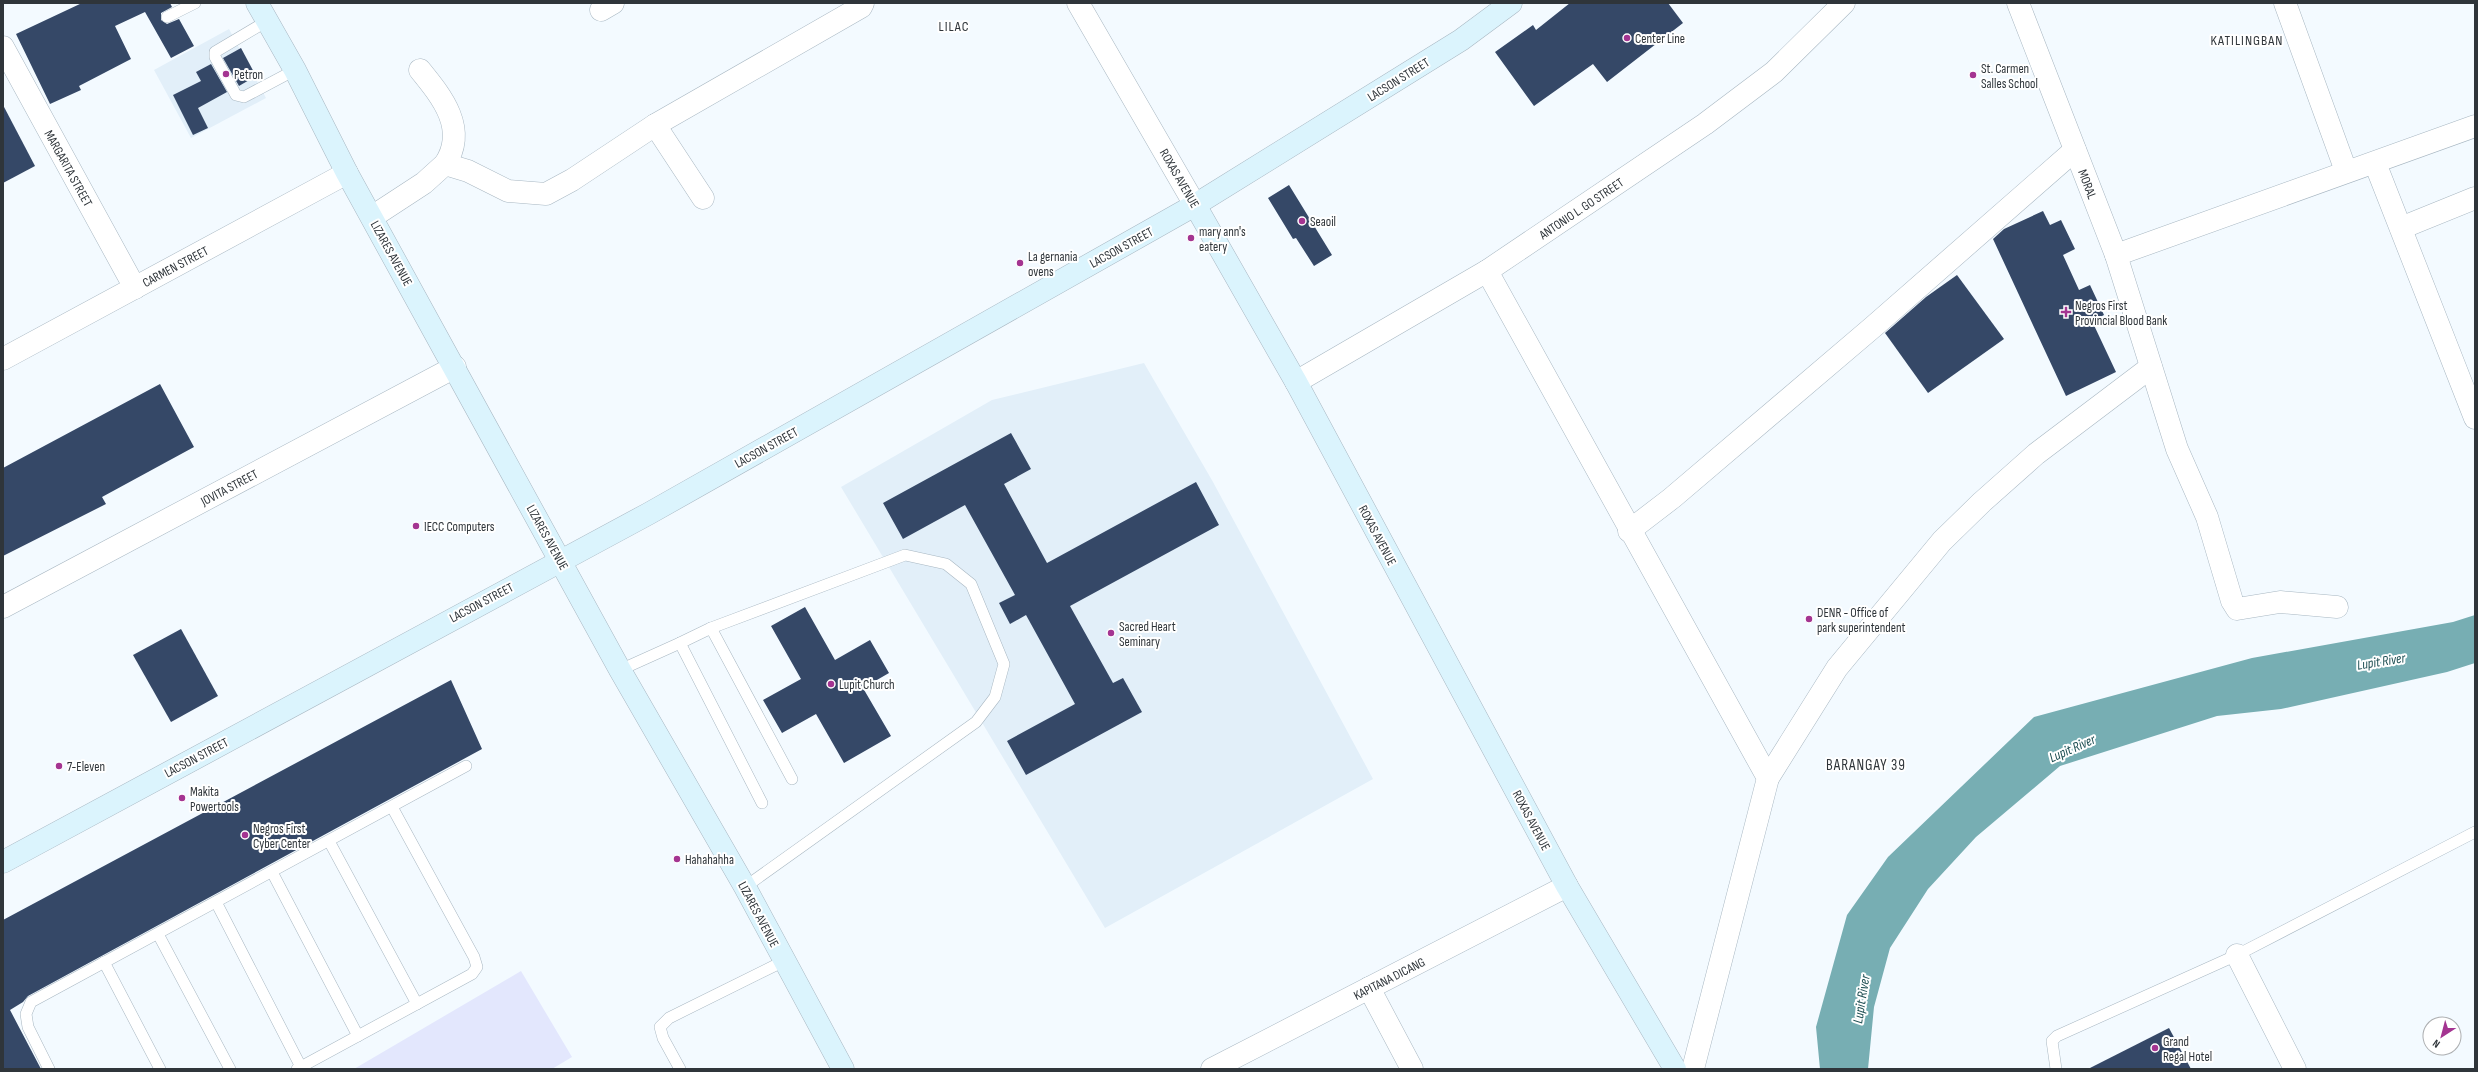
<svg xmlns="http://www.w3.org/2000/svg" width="2478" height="1072" font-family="'Sofia Sans Condensed',sans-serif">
<rect width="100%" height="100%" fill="#f3faff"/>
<g fill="#e2eff9">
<polygon points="229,29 266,98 191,138 154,70"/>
<polygon points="1144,363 1213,482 1373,779 1105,928 841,487 992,400"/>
</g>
<polygon fill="#e3e7fd" points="521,971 572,1057 552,1069 354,1069"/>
<polygon fill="#77aeb3" points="2475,615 2475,663 2447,672 2281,709 2217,716 2060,766 1976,837 1928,889 1890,948 1874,1007 1868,1069 1820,1069 1816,1027 1847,915 1888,857 2034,717 2252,658 2453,622"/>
<g fill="#354867">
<polygon points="82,3 170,3 172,7 161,13 161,20 167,24 179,19 194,46 171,58 145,12 115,26 131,59 79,86 81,90 50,104 16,34"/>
<polygon points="1570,3 1668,3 1683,23 1607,82 1593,64 1534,106 1495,52 1533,25 1536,30"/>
<polygon points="241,48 256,76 239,86 223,58"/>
<polygon points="211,64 227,92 198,108 208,128 193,135 173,95 201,81 196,72"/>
<polygon points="3,105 35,166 3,183"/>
<polygon points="1289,185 1332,255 1314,266 1296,238 1293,239 1268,198"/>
<polygon points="2043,211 2050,225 2061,220 2075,249 2063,255 2079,290 2090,285 2104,315 2092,321 2116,372 2066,396 1993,239 2004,229"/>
<polygon points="1957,275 2004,339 1928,393 1885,333 1926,297"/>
<polygon points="160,384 194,447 102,497 106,504 3,556 3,468"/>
<polygon points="1011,433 1031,469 1004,484 1047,563 1196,482 1219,525 1070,606 1113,683 1123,678 1142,712 1026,775 1007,741 1075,704 1026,615 1010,624 999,603 1015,595 965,505 903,539 883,503"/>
<polygon points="805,607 835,660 870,640 889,673 863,688 891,736 844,763 816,714 782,733 763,700 801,679 771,626"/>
<polygon points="181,629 218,696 171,722 133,655"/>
<polygon points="451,680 482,749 28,996 23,1002 10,1010 41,1069 3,1069 3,920"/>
<polygon points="2169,1028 2191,1069 2088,1069"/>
</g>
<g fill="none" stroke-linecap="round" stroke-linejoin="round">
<defs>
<g id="lane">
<polyline points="167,17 195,3"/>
<polyline points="267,21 215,52 215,57 236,95 244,97 295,70"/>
<polyline points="711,628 905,555 946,564 971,584 1004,664 995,697 976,722 745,887"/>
<polyline points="680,643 711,628 792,779"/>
<polyline points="620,670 680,643 762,803"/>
<polyline points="329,841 417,1004"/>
<polyline points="272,872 358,1036"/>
<polyline points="216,902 301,1067"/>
<polyline points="158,934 230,1069"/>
<polyline points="104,962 160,1069"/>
<polyline points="49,1069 28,1027 26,1014 31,1002 466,766"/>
<polyline points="297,1069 472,974 477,967 474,957 392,807"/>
<polyline points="680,1069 663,1038 660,1027 669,1018 784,961"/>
<polyline points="2056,1069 2052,1041 2057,1036 2237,955 2475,832"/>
</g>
<g id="street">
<polyline points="1078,3 1195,205"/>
<polyline points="2018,3 2116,255 2177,449 2207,517 2232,601 2237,609 2280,602 2337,607"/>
<polyline points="2285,3 2346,171"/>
<polyline points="601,10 613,3"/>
<polyline points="3,47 135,288"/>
<path d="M420,70C442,97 468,129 445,164"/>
<polyline points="655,125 703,198"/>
<polyline points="2375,163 2475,418"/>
<polyline points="372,217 424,183 445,164 468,171 508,191 546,194 572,180 655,125 861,7 863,3"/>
<polyline points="2401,228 2475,198"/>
<polyline points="2116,255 2475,126"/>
<polyline points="1487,271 1768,778"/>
<polyline points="3,359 347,173"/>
<polyline points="1296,382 1487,271 1705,124 1774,72 1844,3"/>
<polyline points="1629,531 1672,498 1873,327 2075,150"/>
<polyline points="3,607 455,367"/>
<polyline points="2237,955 2295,1069"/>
<polyline points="1369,988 1412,1069"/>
<polyline points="1212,1069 1567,886"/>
<polyline points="1693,1069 1768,778 1837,668 1942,541 1982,502 2036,454 2151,367"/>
</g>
<g id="secondary">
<polyline points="257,3 295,70 347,173 620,670 745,887 843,1069"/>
<polyline points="1195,205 1296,382 1567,886 1675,1069"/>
<polyline points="3,862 648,514 1195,205 1461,40 1511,3"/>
</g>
</defs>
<use href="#lane" stroke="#a8b7c2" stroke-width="12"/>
<use href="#street" stroke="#a8b7c2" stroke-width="23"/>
<use href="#secondary" stroke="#a8b7c2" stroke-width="23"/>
<use href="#lane" stroke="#fff" stroke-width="11"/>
<use href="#street" stroke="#fff" stroke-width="22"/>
<use href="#secondary" stroke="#dbf4fd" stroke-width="22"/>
</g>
<g fill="#a43491" stroke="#fff" stroke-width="1.5">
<circle cx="1627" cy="38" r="4"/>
<circle cx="226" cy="74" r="4"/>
<circle cx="1973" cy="75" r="4"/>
<circle cx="1302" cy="221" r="4"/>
<circle cx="1191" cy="238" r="4"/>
<circle cx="1020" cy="263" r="4"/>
<path d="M2064 306h4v4h4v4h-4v4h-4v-4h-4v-4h4z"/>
<circle cx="416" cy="526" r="4"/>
<circle cx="1809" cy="619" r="4"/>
<circle cx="1111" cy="633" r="4"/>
<circle cx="831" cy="684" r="4"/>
<circle cx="59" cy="766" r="4"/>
<circle cx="182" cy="798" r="4"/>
<circle cx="245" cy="835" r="4"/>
<circle cx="677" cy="859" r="4"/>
<circle cx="2155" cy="1048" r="4"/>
</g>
<g text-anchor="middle" stroke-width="4" stroke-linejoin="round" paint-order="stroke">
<g font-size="13" fill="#2f353a" stroke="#fff" text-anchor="start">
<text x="1635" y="43">Center Line</text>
<text x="1981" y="73">St. Carmen<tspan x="1981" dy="15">Salles School</tspan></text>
<text x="234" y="79">Petron</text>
<text x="1310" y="226">Seaoil</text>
<text x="1199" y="236">mary ann's<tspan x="1199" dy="15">eatery</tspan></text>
<text x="1028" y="261">La gernania<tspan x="1028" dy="15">ovens</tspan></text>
<text x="2075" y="310">Negros First<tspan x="2075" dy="15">Provincial Blood Bank</tspan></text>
<text x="424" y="531">IECC Computers</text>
<text x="1817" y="617">DENR - Office of<tspan x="1817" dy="15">park superintendent</tspan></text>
<text x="1119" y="631">Sacred Heart<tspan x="1119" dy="15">Seminary</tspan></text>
<text x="839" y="689">Lupit Church</text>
<text x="67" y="771">7-Eleven</text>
<text x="190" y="796">Makita<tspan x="190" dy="15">Powertools</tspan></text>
<text x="253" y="833">Negros First<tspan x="253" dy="15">Cyber Center</tspan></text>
<text x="685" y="864">Hahahahha</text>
<text x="2163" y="1046">Grand<tspan x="2163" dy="15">Regal Hotel</tspan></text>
</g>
<g font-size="13" fill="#2f353a" stroke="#fff">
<text transform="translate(1398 79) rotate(-32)" y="5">LACSON STREET</text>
<text transform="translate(69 168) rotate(61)" y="5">MARGARITA STREET</text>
<text transform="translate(1180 178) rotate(60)" y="5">ROXAS AVENUE</text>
<text transform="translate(2088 184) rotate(69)" y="5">MORAL</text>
<text transform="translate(1581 208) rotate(-34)" y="5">ANTONIO L. GO STREET</text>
<text transform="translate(1121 247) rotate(-29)" y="5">LACSON STREET</text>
<text transform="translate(392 253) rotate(61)" y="5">LIZARES AVENUE</text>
<text transform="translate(175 266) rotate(-28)" y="5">CARMEN STREET</text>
<text transform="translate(766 447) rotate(-29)" y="5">LACSON STREET</text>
<text transform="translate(229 487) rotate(-28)" y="5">JOVITA STREET</text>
<text transform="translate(1378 535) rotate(62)" y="5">ROXAS AVENUE</text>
<text transform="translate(548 537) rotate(61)" y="5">LIZARES AVENUE</text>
<text transform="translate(481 602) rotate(-28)" y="5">LACSON STREET</text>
<text transform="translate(196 757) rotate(-28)" y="5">LACSON STREET</text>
<text transform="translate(1532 820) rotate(62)" y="5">ROXAS AVENUE</text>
<text transform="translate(759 914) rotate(62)" y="5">LIZARES AVENUE</text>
<text transform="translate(1389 978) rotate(-27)" y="5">KAPITANA DICANG</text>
</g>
<g font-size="14" letter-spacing="1" fill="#2f353a" stroke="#fff">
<text x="954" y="31">LILAC</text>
<text x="2247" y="45">KATILINGBAN</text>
</g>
<g font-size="14" font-style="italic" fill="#1d4e52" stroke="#fff">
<text transform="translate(2381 661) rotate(-9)" y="5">Lupit River</text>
<text transform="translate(2072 748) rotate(-24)" y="5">Lupit River</text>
<text transform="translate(1861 999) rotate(-81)" y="5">Lupit River</text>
</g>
<g font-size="15" letter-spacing="1" fill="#2f353a" stroke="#fff">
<text x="1866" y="770">BARANGAY 39</text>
</g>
</g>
<rect width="2478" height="1072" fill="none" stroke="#2f353a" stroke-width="8"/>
<g transform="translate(2442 1036) rotate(216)"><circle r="19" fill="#ffffff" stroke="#acaeb0"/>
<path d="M0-3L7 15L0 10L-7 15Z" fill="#a43491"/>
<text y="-6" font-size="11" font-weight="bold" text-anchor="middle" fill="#2f353a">N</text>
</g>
</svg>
